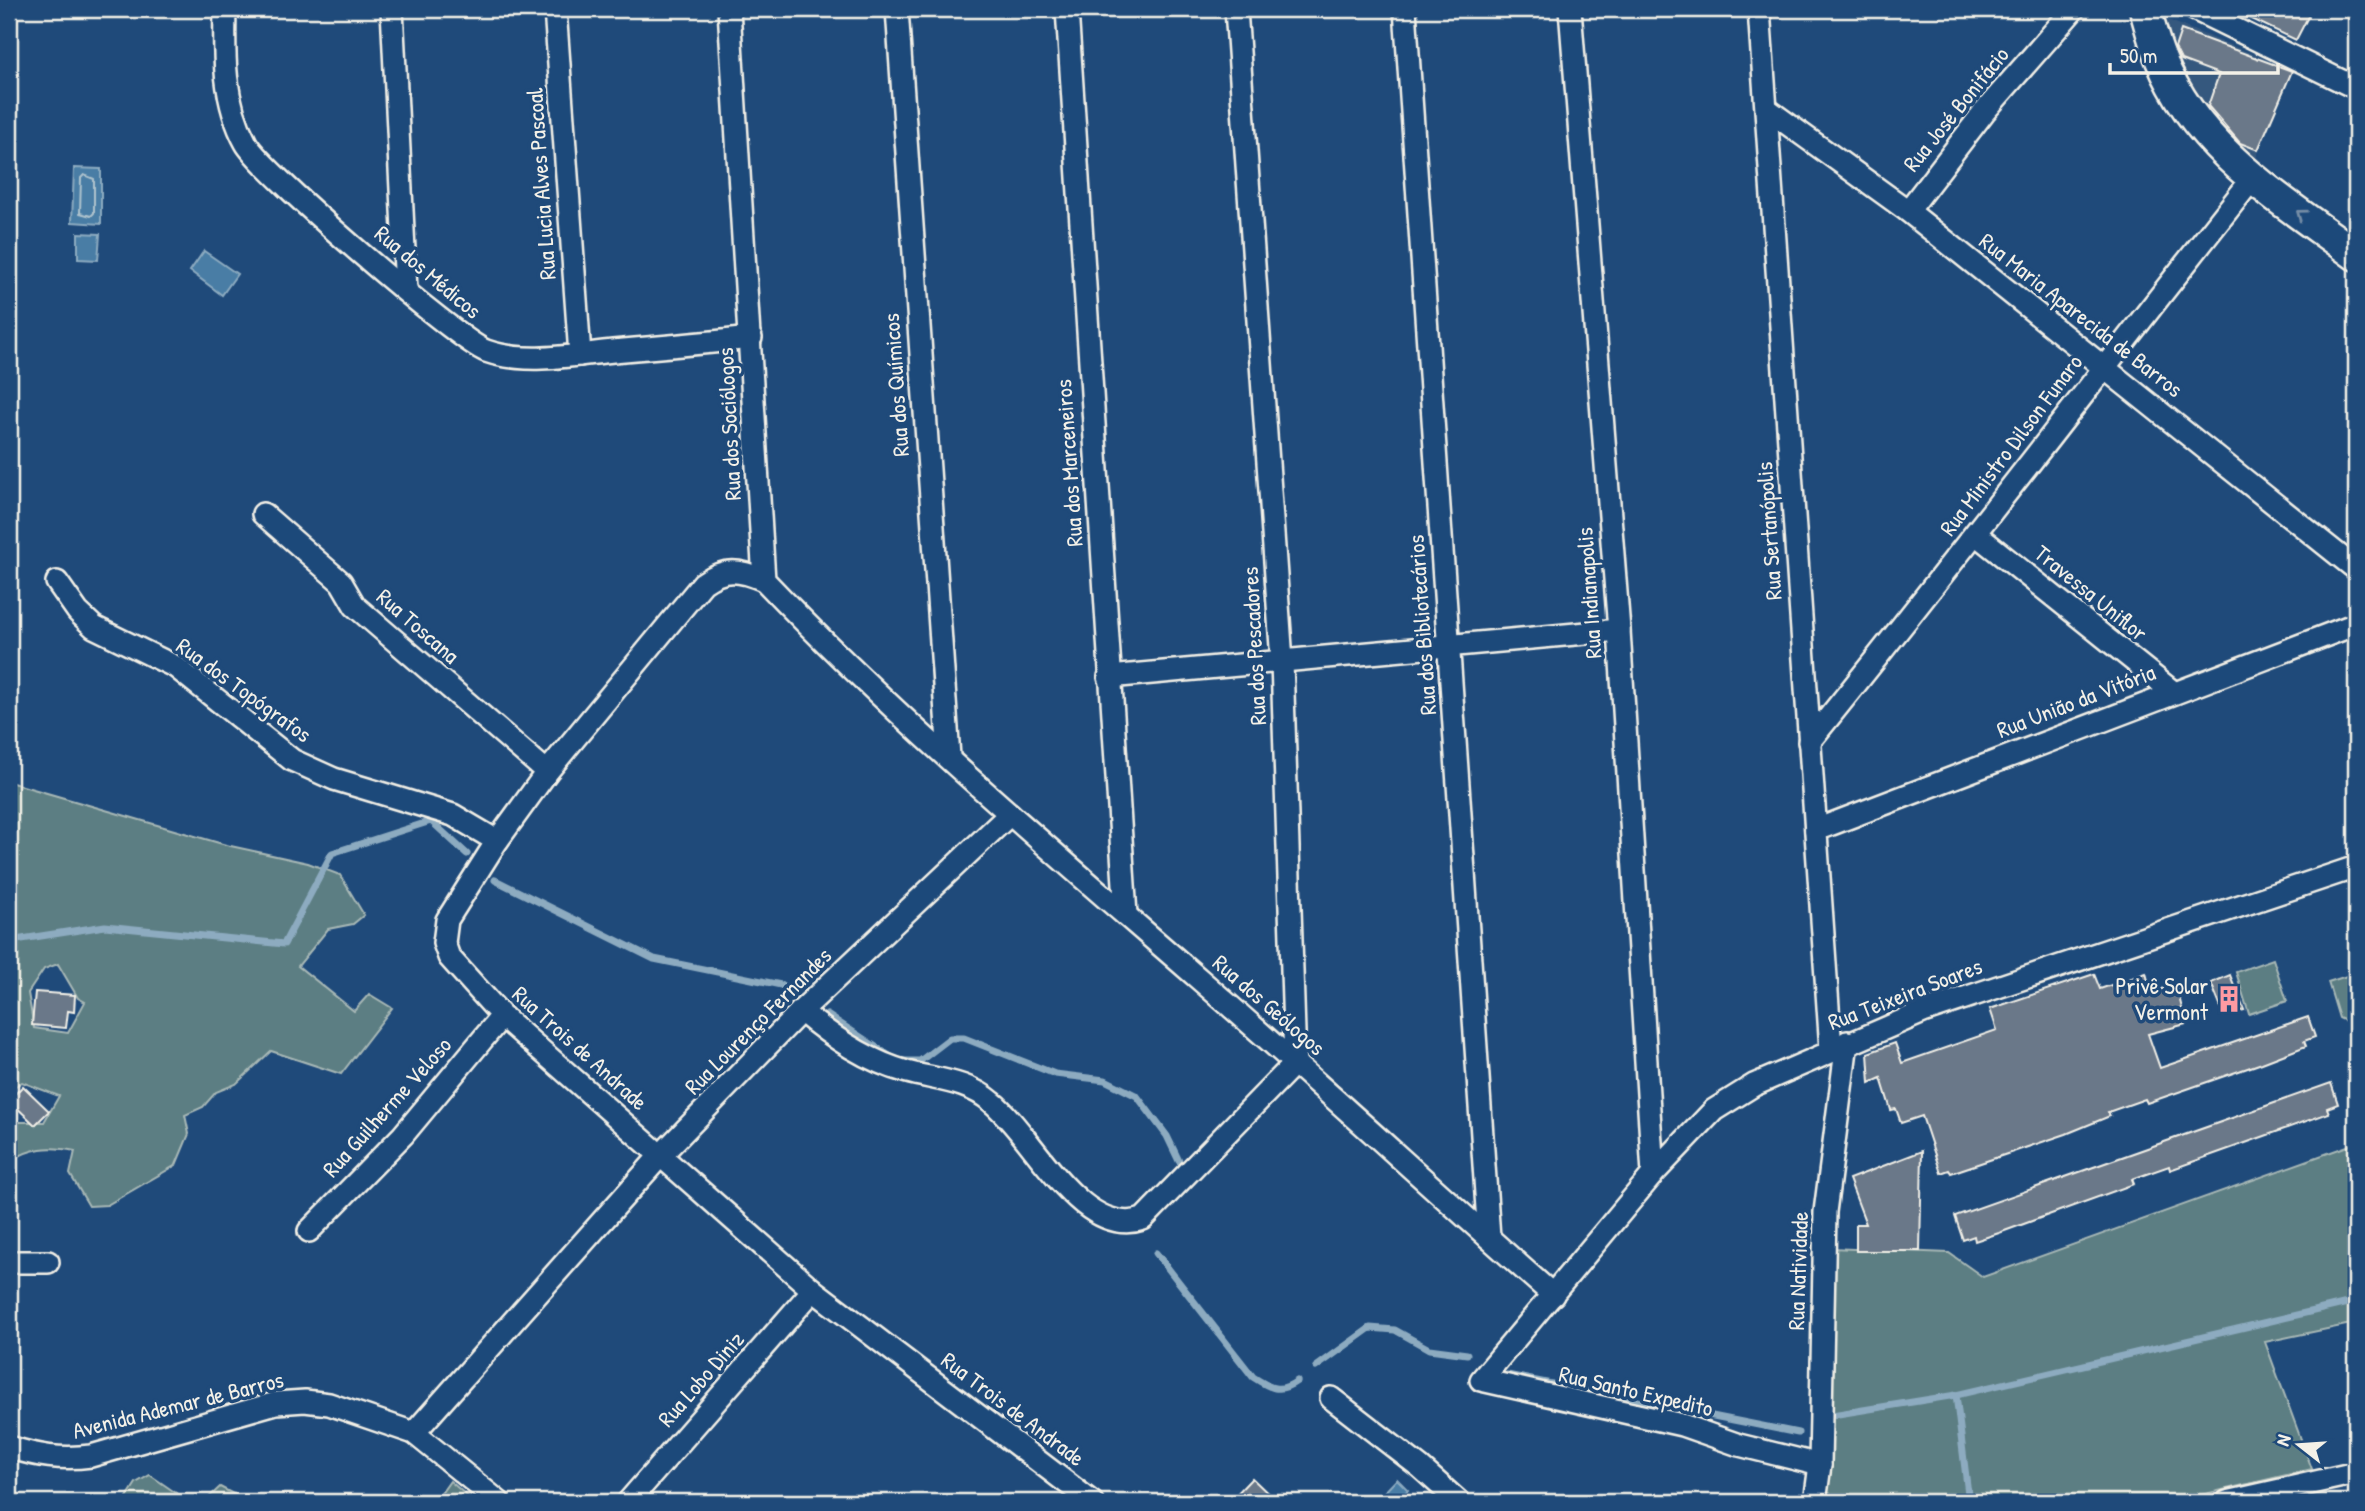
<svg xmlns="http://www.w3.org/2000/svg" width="2365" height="1511" font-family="'Patrick Hand',sans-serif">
<rect width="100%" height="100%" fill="#1f4a7a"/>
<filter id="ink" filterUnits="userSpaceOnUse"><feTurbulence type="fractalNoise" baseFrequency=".0143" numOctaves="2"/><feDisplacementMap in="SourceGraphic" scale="14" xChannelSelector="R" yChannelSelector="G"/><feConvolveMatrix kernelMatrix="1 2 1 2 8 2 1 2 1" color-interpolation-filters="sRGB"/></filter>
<g filter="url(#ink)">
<polygon fill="#36587e" points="2168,20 2292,70 2252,168 2212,132 2162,39"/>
<g fill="#5c7e83" stroke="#a8b8b6" stroke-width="2" fill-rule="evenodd">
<path d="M9,782L226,845L308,863L340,875L364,915L353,924L328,929L298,966L354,1011L369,994L392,1008L341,1074L271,1051L236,1084L216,1092L203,1107L185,1115L189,1134L176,1165L107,1205L89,1206L70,1174L75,1151C50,1146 30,1147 9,1162V1108L19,1122H44L59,1096L22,1082L11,1089L9,1098ZM58,964L78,998L85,1002L68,1033L34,1028L28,993L44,969Z"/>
<polygon points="2273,959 2287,1001 2249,1014 2236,972"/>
<polygon points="2356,973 2356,1026 2339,1018 2328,982"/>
<polygon points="2356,1143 2356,1323 2265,1342 2312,1469 2171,1502 1827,1502 1831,1248 1949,1253 1983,1277"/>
<polygon points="150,1475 189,1502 124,1502 136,1483"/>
<polygon points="450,1481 474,1502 435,1502"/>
<polygon points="220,1487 248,1502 204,1502"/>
</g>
<g fill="#487da5" stroke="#8dabc0" stroke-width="2">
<polygon points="74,168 101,169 101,224 72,222"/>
<polygon points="78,233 100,234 98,260 78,259"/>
<polygon points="204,251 237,274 222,295 190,271"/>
<polygon points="1397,1479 1408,1490 1396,1502 1379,1502 1377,1500"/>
</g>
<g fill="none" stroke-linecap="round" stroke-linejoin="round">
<polygon stroke="#afc3cd" stroke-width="2" points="84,175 94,179 94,213 91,216 80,213 81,178"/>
<g stroke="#8dabc0" stroke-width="7">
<polyline points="495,880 654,959 781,985 795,994"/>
<polyline points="9,941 105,926 284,944 332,853 431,821 467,854"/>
<polyline points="827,1015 891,1057"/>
<polyline points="902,1061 920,1061 950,1038 964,1038 1055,1074 1105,1080 1137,1096 1167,1136 1179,1161"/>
<path d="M1156,1253L1253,1377C1270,1388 1279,1394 1297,1381"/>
<polyline points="1316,1367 1370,1328 1395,1330 1429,1349 1467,1354"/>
<polyline points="1507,1375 1798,1433"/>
<polyline points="1956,1395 1969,1502"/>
<polyline points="1832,1415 1956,1395 2356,1301"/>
</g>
</g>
<g fill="#6b7889" stroke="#f4f1e8" stroke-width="2">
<polygon points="2231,9 2312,9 2296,40"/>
<polygon points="2181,30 2292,71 2258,150 2240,143 2208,106 2219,74 2181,60 2175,48"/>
<polygon points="2146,973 2151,992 2176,985 2186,1024 2148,1034 2160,1068 2308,1017 2315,1037 2304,1041 2306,1046 2262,1063 2147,1103 2145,1099 2108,1112 2110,1116 2066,1134 1951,1173 1949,1170 1941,1173 1922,1116 1901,1123 1896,1109 1891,1110 1881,1078 1870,1083 1868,1053 1895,1043 1902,1063 1997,1030 1990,1009 2094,974 2100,989"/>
<polygon points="2230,975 2244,1010 2224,1015 2211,983"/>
<polygon points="35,992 75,995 74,1012 68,1011 66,1028 32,1025"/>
<polygon points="2331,1083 2338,1104 2327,1108 2329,1113 2170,1170 2169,1166 2132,1179 2134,1184 1999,1233 1975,1241 1974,1236 1963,1240 1955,1216"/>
<polygon points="23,1086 49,1111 35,1125 9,1100"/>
<polygon points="1922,1151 1920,1251 1856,1251 1856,1224 1866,1224 1849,1179"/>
<polygon points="1252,1478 1277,1502 1229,1502"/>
</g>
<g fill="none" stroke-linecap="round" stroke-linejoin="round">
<defs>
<g id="street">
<path d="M225,9C224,55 223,101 246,143C260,170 458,341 486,351C526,365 573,355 613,351C659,347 705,343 751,338"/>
<polyline points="392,9 406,290"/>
<polyline points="555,9 580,355"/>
<path d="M729,9L764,580C899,722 1050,849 1198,978C1318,1082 1434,1190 1553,1295"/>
<polyline points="897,9 949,757"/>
<polyline points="1067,9 1126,915"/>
<polyline points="1405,9 1489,1238"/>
<polyline points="1570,9 1619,630 1653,1174"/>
<polyline points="1759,9 1831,1050"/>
<polyline points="2194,9 2356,88"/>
<polyline points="1767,109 1908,211 2356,569"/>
<polyline points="1908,211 1984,112 2074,9"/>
<polyline points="263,514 341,582 355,606 547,772"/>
<polyline points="1977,535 2173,692"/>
<path d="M764,580C740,570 725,567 703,583L547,772L497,841L447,920L444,943L449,957L502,1016L813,1290L1092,1502"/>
<polyline points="57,582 78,612 94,627 176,667 292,760 334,779 453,815 497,841"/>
<polyline points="1109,677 1619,630"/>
<path d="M1809,742C1960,556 2104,366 2253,178"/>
<polyline points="1816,830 2356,624"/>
<path d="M801,1011C833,1038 867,1061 907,1072C937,1080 968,1081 992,1102C1033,1135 1081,1240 1143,1219L1295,1063L1282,661L1236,9"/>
<polyline points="309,1231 403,1135 502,1016"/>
<polyline points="9,1262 48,1262"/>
<polyline points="1331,1398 1420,1467 1459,1502"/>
<polyline points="414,1433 660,1156 801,1011 1010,814"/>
<path d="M9,1447C37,1456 61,1460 91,1456L276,1403L305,1401L329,1404L414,1433L499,1502"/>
<polyline points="1820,1465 1739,1445 1682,1425 1481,1380 1653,1174 1714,1110 1754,1085 1923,1012 2356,867"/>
<polyline points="628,1502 813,1290"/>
<polyline points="1815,1502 1820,1465 1825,1212 1847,1042"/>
<polyline points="2227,1502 2356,1473"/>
</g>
<path id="secondary" d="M2145,9C2150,26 2154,44 2161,60C2197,150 2282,200 2356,255"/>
</defs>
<use href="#street" stroke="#f4f1e8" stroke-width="26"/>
<use href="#secondary" stroke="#f4f1e8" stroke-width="35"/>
<use href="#street" stroke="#1f4a7a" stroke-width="21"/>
<use href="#secondary" stroke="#1f4a7a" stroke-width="30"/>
</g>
<defs><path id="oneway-chevron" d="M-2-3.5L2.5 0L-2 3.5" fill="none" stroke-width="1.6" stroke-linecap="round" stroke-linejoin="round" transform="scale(1.75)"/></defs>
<use stroke="#748da6" href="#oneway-chevron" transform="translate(2301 214) rotate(-144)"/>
</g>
<defs>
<symbol id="building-bare" viewBox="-9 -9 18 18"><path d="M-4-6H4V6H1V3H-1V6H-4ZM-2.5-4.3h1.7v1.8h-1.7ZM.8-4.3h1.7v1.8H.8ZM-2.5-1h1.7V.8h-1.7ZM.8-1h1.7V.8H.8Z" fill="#ff9aa2" stroke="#1f4a7a" stroke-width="2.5" paint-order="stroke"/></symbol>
</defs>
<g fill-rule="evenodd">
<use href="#building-bare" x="2210" y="980" width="38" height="38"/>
</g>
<g text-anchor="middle" stroke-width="7" stroke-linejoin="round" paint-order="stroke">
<g font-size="23" fill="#f4f1e8" stroke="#1f4a7a">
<text transform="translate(1956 109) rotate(-51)" y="8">Rua José Bonifácio</text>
<text transform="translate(541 184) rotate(-94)" y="8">Rua Lucia Alves Pascoal</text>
<text transform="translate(428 272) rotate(40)" y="8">Rua dos Médicos</text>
<text transform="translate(2081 315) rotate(38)" y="8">Rua Maria Aparecida de Barros</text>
<text transform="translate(896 385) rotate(-94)" y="8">Rua dos Químicos</text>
<text transform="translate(729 424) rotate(-93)" y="8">Rua dos Sociólogos</text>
<text transform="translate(2011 445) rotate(-53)" y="8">Rua Ministro Dilson Funaro</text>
<text transform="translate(1069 463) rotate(-94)" y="8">Rua dos Marceneiros</text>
<text transform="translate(1769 531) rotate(-94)" y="8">Rua Sertanópolis</text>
<text transform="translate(1589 593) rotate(-94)" y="8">Rua Indianapolis</text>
<text transform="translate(2091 593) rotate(39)" y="8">Travessa Uniflor</text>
<text transform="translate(1422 625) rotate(-94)" y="8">Rua dos Bibliotecários</text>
<text transform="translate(418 626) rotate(41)" y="8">Rua Toscana</text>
<text transform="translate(1254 646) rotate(-93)" y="8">Rua dos Pescadores</text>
<text transform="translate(244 690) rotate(36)" y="8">Rua dos Topógrafos</text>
<text transform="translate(2076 701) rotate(-21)" y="8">Rua União da Vitória</text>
<text transform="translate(1905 994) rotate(-21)" y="8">Rua Teixeira Soares</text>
<text transform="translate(1269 1005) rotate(41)" y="8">Rua dos Geólogos</text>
<text transform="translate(758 1021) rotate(-45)" y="8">Rua Lourenço Fernandes</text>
<text transform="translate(580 1048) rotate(42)" y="8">Rua Trois de Andrade</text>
<text transform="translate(387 1107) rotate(-48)" y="8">Rua Guilherme Veloso</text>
<text transform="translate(1798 1271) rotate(-88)" y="8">Rua Natividade</text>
<text transform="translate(701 1379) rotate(-49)" y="8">Rua Lobo Diniz</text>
<text transform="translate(1636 1391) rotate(13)" y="8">Rua Santo Expedito</text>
<text transform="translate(178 1405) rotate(-14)" y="8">Avenida Ademar de Barros</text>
<text transform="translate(1013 1409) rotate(37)" y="8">Rua Trois de Andrade</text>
</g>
<g font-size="23" fill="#f4f1e8" stroke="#1f4a7a" text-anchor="end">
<text x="2208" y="994">Privê Solar<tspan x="2208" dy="26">Vermont</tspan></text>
</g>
</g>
<rect width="2365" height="1511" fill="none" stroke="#1f4a7a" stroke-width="35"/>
<rect x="18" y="18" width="2330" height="1476" fill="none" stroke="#f4f1e8" stroke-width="2.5" filter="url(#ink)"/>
<g transform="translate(2299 1445) rotate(287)" stroke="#1f4a7a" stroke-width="5" paint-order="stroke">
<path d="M0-5L12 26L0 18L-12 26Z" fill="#f4f1e8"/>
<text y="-10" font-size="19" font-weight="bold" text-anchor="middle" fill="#f4f1e8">N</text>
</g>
<path d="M2110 63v10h168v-10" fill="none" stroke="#f4f1e8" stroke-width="3.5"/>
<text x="2120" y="63" font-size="21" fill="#f4f1e8" stroke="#1f4a7a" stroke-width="5" paint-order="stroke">50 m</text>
</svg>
